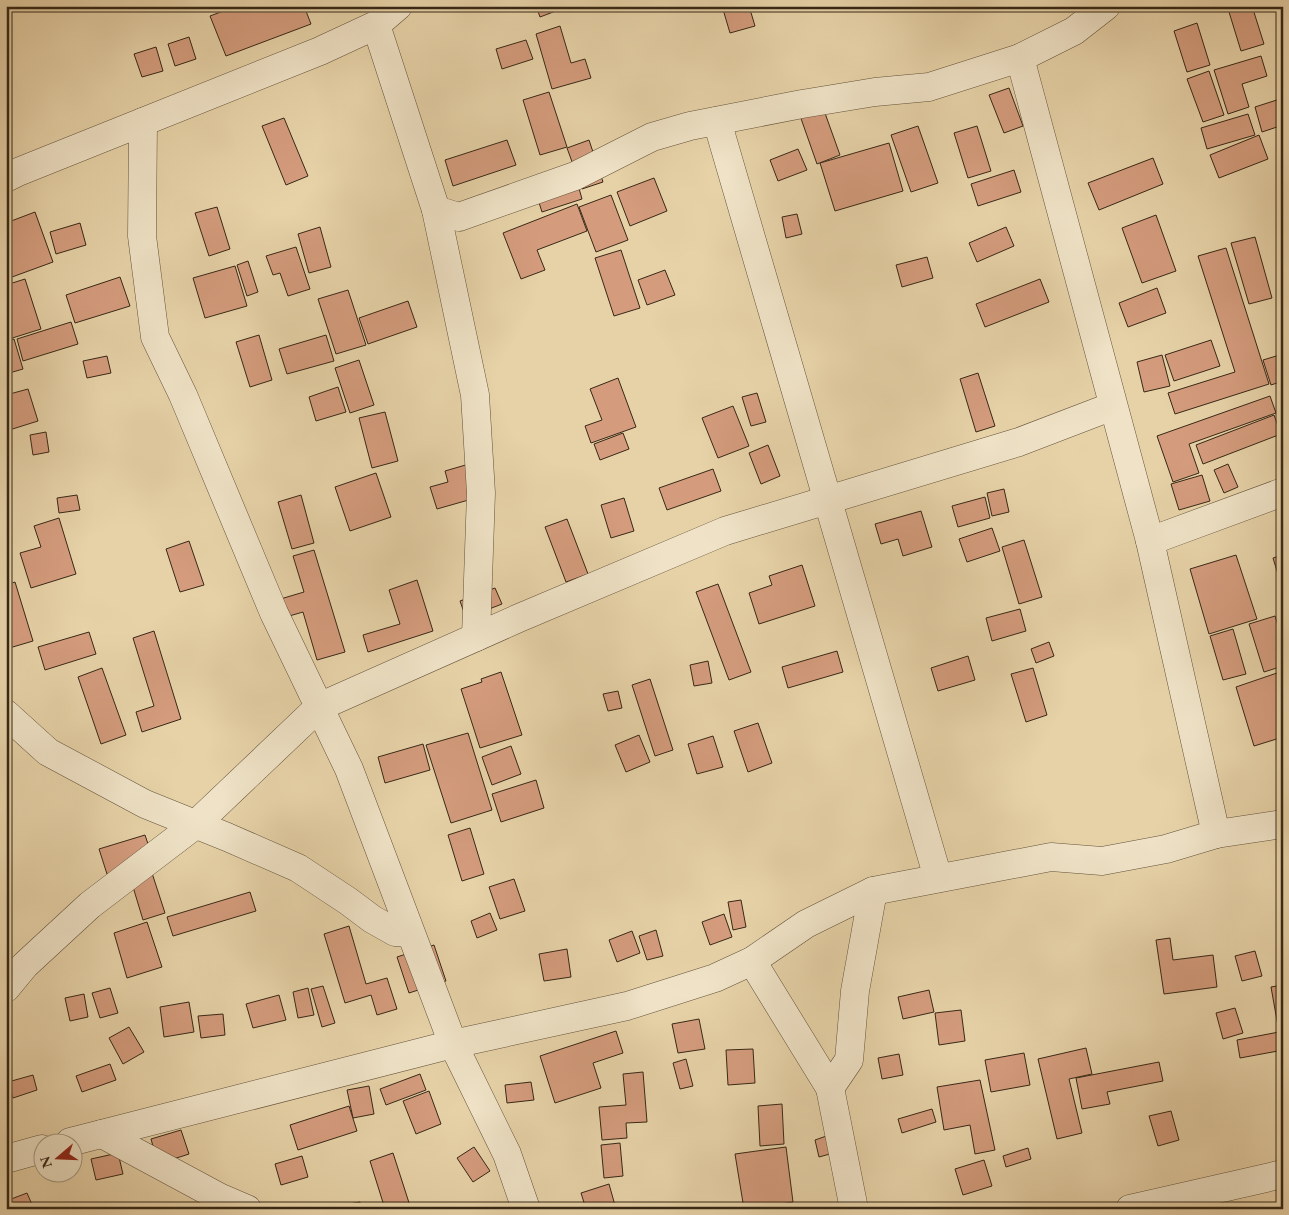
<svg xmlns="http://www.w3.org/2000/svg" width="1289" height="1215" font-family="'EB Garamond',serif">
<rect width="100%" height="100%" fill="#e7d2a8"/>
<filter id="stains"><feTurbulence type="fractalNoise" baseFrequency=".004" numOctaves="4"/><feColorMatrix values="0 0 0 0 .2 0 0 0 0 .09 0 0 0 0 .02 0 0 0 .5 -.17"/></filter>
<radialGradient id="worn" r=".72"><stop offset=".6" stop-color="#630" stop-opacity="0"/><stop offset="1" stop-color="#630" stop-opacity=".3"/></radialGradient>
<g fill="#d49c7d" stroke="#372816">
<polygon points="237,6 304,6 311,24 226,56 210,16"/>
<polygon points="536,6 569,6 540,17"/>
<polygon points="722,6 749,6 755,26 730,33"/>
<polygon points="1249,6 1252,6 1264,44 1241,51 1229,12"/>
<polygon points="1197,23 1210,65 1187,72 1174,31"/>
<polygon points="560,26 571,63 585,59 591,78 552,89 536,34"/>
<polygon points="189,37 196,59 175,66 168,44"/>
<polygon points="526,40 533,59 502,69 496,49"/>
<polygon points="156,47 163,71 142,77 134,54"/>
<polygon points="1261,56 1267,76 1242,84 1249,107 1228,114 1214,70"/>
<polygon points="1209,71 1224,115 1203,122 1187,79"/>
<polygon points="1009,88 1023,126 1004,133 989,95"/>
<polygon points="549,92 567,147 540,155 523,100"/>
<polygon points="1283,98 1283,125 1262,132 1255,107"/>
<polygon points="821,102 840,155 817,164 798,110"/>
<polygon points="1248,114 1255,135 1207,149 1201,128"/>
<polygon points="284,118 308,176 286,185 262,126"/>
<polygon points="918,126 938,183 911,192 891,135"/>
<polygon points="977,126 991,171 968,178 954,133"/>
<polygon points="1259,135 1268,159 1219,178 1210,155"/>
<polygon points="507,140 516,165 453,186 445,160"/>
<polygon points="589,140 603,182 582,189 567,148"/>
<polygon points="889,143 903,191 835,211 820,163"/>
<polygon points="798,149 807,170 778,181 770,160"/>
<polygon points="1153,158 1163,184 1099,210 1088,183"/>
<polygon points="1014,170 1021,192 978,206 971,184"/>
<polygon points="575,174 582,199 542,212 534,187"/>
<polygon points="654,178 667,211 630,226 617,192"/>
<polygon points="611,195 628,240 596,252 579,207"/>
<polygon points="577,204 587,231 537,250 545,270 521,279 503,233"/>
<polygon points="217,207 230,249 209,256 195,213"/>
<polygon points="35,212 53,262 12,277 6,262 6,223"/>
<polygon points="797,214 802,234 786,238 782,217"/>
<polygon points="1156,215 1176,271 1142,283 1122,228"/>
<polygon points="80,223 86,245 56,254 50,232"/>
<polygon points="320,227 331,267 309,273 298,234"/>
<polygon points="1006,227 1014,246 977,262 969,243"/>
<polygon points="1255,237 1272,298 1249,304 1231,243"/>
<polygon points="296,247 310,289 288,296 280,273 273,275 266,256"/>
<polygon points="1226,248 1269,384 1175,414 1168,393 1235,372 1198,256"/>
<polygon points="621,250 640,308 614,316 595,258"/>
<polygon points="927,257 933,278 902,287 896,265"/>
<polygon points="248,261 258,292 247,296 237,265"/>
<polygon points="235,266 247,306 205,318 193,278"/>
<polygon points="665,270 675,295 647,305 638,280"/>
<polygon points="120,277 130,306 75,323 66,295"/>
<polygon points="25,279 41,329 6,340 6,311 9,311 6,301 6,285"/>
<polygon points="1040,279 1049,302 985,327 976,304"/>
<polygon points="1157,288 1166,313 1128,327 1119,303"/>
<polygon points="348,290 366,345 336,354 318,299"/>
<polygon points="408,301 417,327 368,344 359,318"/>
<polygon points="71,322 78,344 23,361 17,339"/>
<polygon points="259,335 272,380 250,387 236,342"/>
<polygon points="326,335 334,361 287,374 279,349"/>
<polygon points="14,339 23,369 6,374 6,342"/>
<polygon points="1211,340 1220,366 1174,381 1165,355"/>
<polygon points="1283,354 1283,381 1271,385 1263,360"/>
<polygon points="1162,355 1170,386 1144,392 1137,362"/>
<polygon points="107,356 111,373 87,378 83,361"/>
<polygon points="359,360 374,405 350,413 335,368"/>
<polygon points="978,373 995,426 976,432 960,379"/>
<polygon points="618,378 636,427 591,443 585,426 602,420 590,389"/>
<polygon points="338,387 346,412 316,421 309,397"/>
<polygon points="28,389 38,421 6,431 6,395"/>
<polygon points="757,393 766,422 751,426 742,397"/>
<polygon points="1270,396 1276,413 1189,444 1199,473 1173,482 1157,436"/>
<polygon points="733,406 749,446 718,458 702,418"/>
<polygon points="385,412 398,461 372,468 359,418"/>
<polygon points="1274,415 1281,434 1203,464 1196,445"/>
<polygon points="46,432 49,452 33,455 30,435"/>
<polygon points="623,433 629,449 600,460 594,444"/>
<polygon points="768,445 780,476 761,484 749,453"/>
<polygon points="469,464 479,497 437,509 430,487 448,482 445,471"/>
<polygon points="1228,464 1238,487 1224,493 1214,470"/>
<polygon points="713,469 721,491 667,510 659,488"/>
<polygon points="376,473 391,517 350,531 335,487"/>
<polygon points="1202,475 1210,501 1179,510 1171,484"/>
<polygon points="1004,489 1009,512 992,516 987,493"/>
<polygon points="77,495 80,510 59,513 57,498"/>
<polygon points="301,495 314,543 292,549 278,502"/>
<polygon points="985,497 990,518 958,527 952,506"/>
<polygon points="624,498 634,531 611,538 601,505"/>
<polygon points="921,511 932,547 903,556 898,539 881,544 875,524"/>
<polygon points="59,518 76,574 31,588 20,553 41,547 34,526"/>
<polygon points="567,519 588,574 566,582 545,527"/>
<polygon points="992,528 1000,551 967,562 959,539"/>
<polygon points="1024,540 1042,597 1019,604 1002,547"/>
<polygon points="189,541 204,585 180,592 166,549"/>
<polygon points="314,550 345,652 317,660 303,612 272,621 267,603 304,592 293,556"/>
<polygon points="1236,555 1257,619 1209,634 1190,569"/>
<polygon points="1283,555 1283,591 1273,558"/>
<polygon points="802,565 815,606 759,624 749,593 772,585 769,576"/>
<polygon points="417,580 433,631 368,652 363,635 400,624 389,590"/>
<polygon points="15,582 33,641 6,649 6,585"/>
<polygon points="718,584 751,672 729,680 696,592"/>
<polygon points="495,588 502,604 466,618 460,601"/>
<polygon points="1020,609 1026,631 992,641 986,618"/>
<polygon points="1275,616 1283,641 1283,666 1264,672 1249,624"/>
<polygon points="1233,629 1246,674 1223,680 1210,636"/>
<polygon points="154,631 181,719 142,732 136,712 154,706 133,638"/>
<polygon points="89,632 96,654 45,670 38,647"/>
<polygon points="1049,642 1054,656 1036,663 1031,649"/>
<polygon points="837,651 843,672 788,688 782,667"/>
<polygon points="968,656 975,680 938,691 931,668"/>
<polygon points="708,661 712,683 694,686 690,665"/>
<polygon points="102,668 126,735 101,744 78,677"/>
<polygon points="1033,668 1047,715 1026,722 1011,674"/>
<polygon points="501,672 522,735 480,748 461,689 482,682 481,679"/>
<polygon points="1277,673 1283,691 1283,737 1254,746 1236,687"/>
<polygon points="650,679 673,750 655,756 632,685"/>
<polygon points="618,691 622,708 608,711 603,694"/>
<polygon points="758,723 772,763 748,772 734,731"/>
<polygon points="468,733 492,810 451,823 426,745"/>
<polygon points="639,735 650,762 626,772 615,745"/>
<polygon points="713,736 723,767 697,774 688,744"/>
<polygon points="423,744 430,770 385,783 378,757"/>
<polygon points="511,746 521,774 492,785 482,757"/>
<polygon points="536,780 544,808 501,822 492,794"/>
<polygon points="470,828 484,874 462,881 448,835"/>
<polygon points="145,835 153,859 107,874 99,849"/>
<polygon points="151,870 165,913 143,920 130,877"/>
<polygon points="514,879 525,911 500,919 489,887"/>
<polygon points="250,892 256,911 173,936 167,917"/>
<polygon points="741,900 746,927 733,930 728,902"/>
<polygon points="490,913 497,930 477,938 471,921"/>
<polygon points="724,914 732,937 710,945 702,922"/>
<polygon points="147,922 162,967 127,978 114,933"/>
<polygon points="349,926 366,984 387,978 397,1009 377,1015 371,995 345,1003 324,934"/>
<polygon points="656,930 663,956 647,960 639,936"/>
<polygon points="632,931 640,953 617,962 609,940"/>
<polygon points="1170,938 1173,960 1213,955 1217,987 1164,994 1156,940"/>
<polygon points="434,945 446,981 409,993 397,957"/>
<polygon points="567,949 571,977 544,981 539,954"/>
<polygon points="1255,951 1262,976 1242,981 1235,956"/>
<polygon points="1283,985 1283,1076 1278,1051 1240,1058 1237,1040 1279,1032 1271,987"/>
<polygon points="323,986 335,1023 322,1027 311,989"/>
<polygon points="110,988 118,1013 100,1018 92,993"/>
<polygon points="308,988 314,1015 298,1018 293,992"/>
<polygon points="929,990 934,1012 903,1019 898,997"/>
<polygon points="84,994 88,1017 70,1021 65,998"/>
<polygon points="279,995 286,1020 253,1028 246,1004"/>
<polygon points="189,1002 194,1032 164,1037 160,1007"/>
<polygon points="1235,1008 1243,1033 1223,1039 1216,1013"/>
<polygon points="961,1010 965,1041 939,1045 935,1013"/>
<polygon points="223,1014 225,1035 201,1038 198,1016"/>
<polygon points="699,1019 705,1049 678,1053 672,1024"/>
<polygon points="129,1027 144,1052 123,1064 109,1038"/>
<polygon points="616,1031 623,1053 593,1063 601,1088 555,1103 540,1056"/>
<polygon points="1086,1048 1092,1074 1069,1079 1082,1133 1057,1139 1038,1059"/>
<polygon points="753,1049 755,1083 728,1085 726,1050"/>
<polygon points="1024,1053 1030,1085 991,1092 985,1060"/>
<polygon points="899,1054 903,1075 882,1079 878,1058"/>
<polygon points="686,1059 693,1086 680,1089 673,1063"/>
<polygon points="1159,1062 1163,1081 1107,1092 1110,1104 1082,1109 1076,1078"/>
<polygon points="110,1064 116,1080 82,1092 76,1076"/>
<polygon points="643,1072 647,1122 626,1123 627,1138 602,1140 599,1107 626,1105 623,1074"/>
<polygon points="420,1074 426,1090 386,1105 380,1089"/>
<polygon points="33,1075 37,1090 13,1098 8,1082"/>
<polygon points="980,1080 995,1150 975,1154 970,1125 944,1130 937,1087"/>
<polygon points="531,1082 534,1100 507,1103 505,1085"/>
<polygon points="369,1086 374,1114 353,1118 347,1090"/>
<polygon points="429,1091 441,1124 416,1134 403,1101"/>
<polygon points="782,1104 784,1144 760,1146 758,1106"/>
<polygon points="349,1106 357,1131 298,1150 290,1125"/>
<polygon points="932,1109 936,1122 902,1133 898,1119"/>
<polygon points="1171,1111 1179,1140 1158,1146 1149,1116"/>
<polygon points="181,1130 189,1154 158,1164 151,1139"/>
<polygon points="832,1134 837,1152 819,1157 815,1140"/>
<polygon points="620,1143 623,1176 604,1178 601,1145"/>
<polygon points="474,1147 490,1171 473,1182 457,1158"/>
<polygon points="786,1147 793,1202 744,1209 735,1154"/>
<polygon points="1028,1148 1031,1159 1006,1167 1003,1156"/>
<polygon points="118,1153 123,1174 96,1180 91,1159"/>
<polygon points="393,1153 411,1209 385,1209 370,1161"/>
<polygon points="302,1156 308,1177 281,1185 275,1164"/>
<polygon points="984,1160 992,1186 963,1195 955,1169"/>
<polygon points="609,1184 616,1209 586,1209 581,1193"/>
<polygon points="27,1193 34,1209 6,1209 6,1201"/>
<polygon points="360,1202 361,1209 331,1209 331,1207"/>
</g>
<g fill="none" stroke-linecap="round" stroke-linejoin="round">
<defs>
<g id="street">
<polyline points="376,25 436,210 475,395 481,493 476,637"/>
<polyline points="1020,58 1150,541 1216,834"/>
<polyline points="717,121 938,878"/>
<polyline points="143,122 142,236 155,337 183,395 274,613 349,769 453,1044 507,1154 526,1209"/>
<polyline points="6,178 18,172 320,51 376,25 398,6"/>
<polyline points="436,210 459,217 575,176 652,137 690,126 802,104 875,92 929,87 1020,58 1074,31 1106,6"/>
<polyline points="1150,541 1283,492"/>
<polyline points="6,714 48,752 145,804 227,837 298,868 348,901 372,919 395,932 410,933"/>
<polyline points="752,961 830,1088 854,1209"/>
<polyline points="6,988 25,965 90,905 195,825 319,707 519,618 725,531 1019,442 1113,406"/>
<polyline points="830,1088 849,1060 855,991 873,891"/>
<polyline points="102,1134 219,1197 247,1209"/>
<polyline points="70,1142 453,1044 627,1006 715,978 752,961 806,924 873,891 1051,857 1102,861 1166,849 1216,834 1283,824"/>
<polyline points="6,1159 42,1149"/>
<polyline points="1130,1209 1283,1174"/>
</g>
</defs>
<use href="#street" stroke="#63523a" stroke-width="29"/>
<use href="#street" stroke="#efe2c6" stroke-width="28"/>
</g>
<rect width="1289" height="1215" fill="none" stroke="#e7d2a8" stroke-width="25"/>
<rect x="8" y="8" width="1274" height="1200" fill="none" stroke="#372816" stroke-width="2.5"/>
<rect x="12" y="12" width="1264" height="1190" fill="none" stroke="#372816"/>
<g transform="translate(58 1158) rotate(251)"><circle r="24" fill="#efe2c6" stroke="#a59880"/>
<path d="M0-4L9 19L0 12L-9 19Z" fill="#8f2418"/>
<text y="-8" font-size="14" font-weight="bold" text-anchor="middle" fill="#372816">N</text>
</g>
<rect width="100%" height="100%" filter="url(#stains)"/>
<rect width="100%" height="100%" fill="url(#worn)"/>
</svg>
